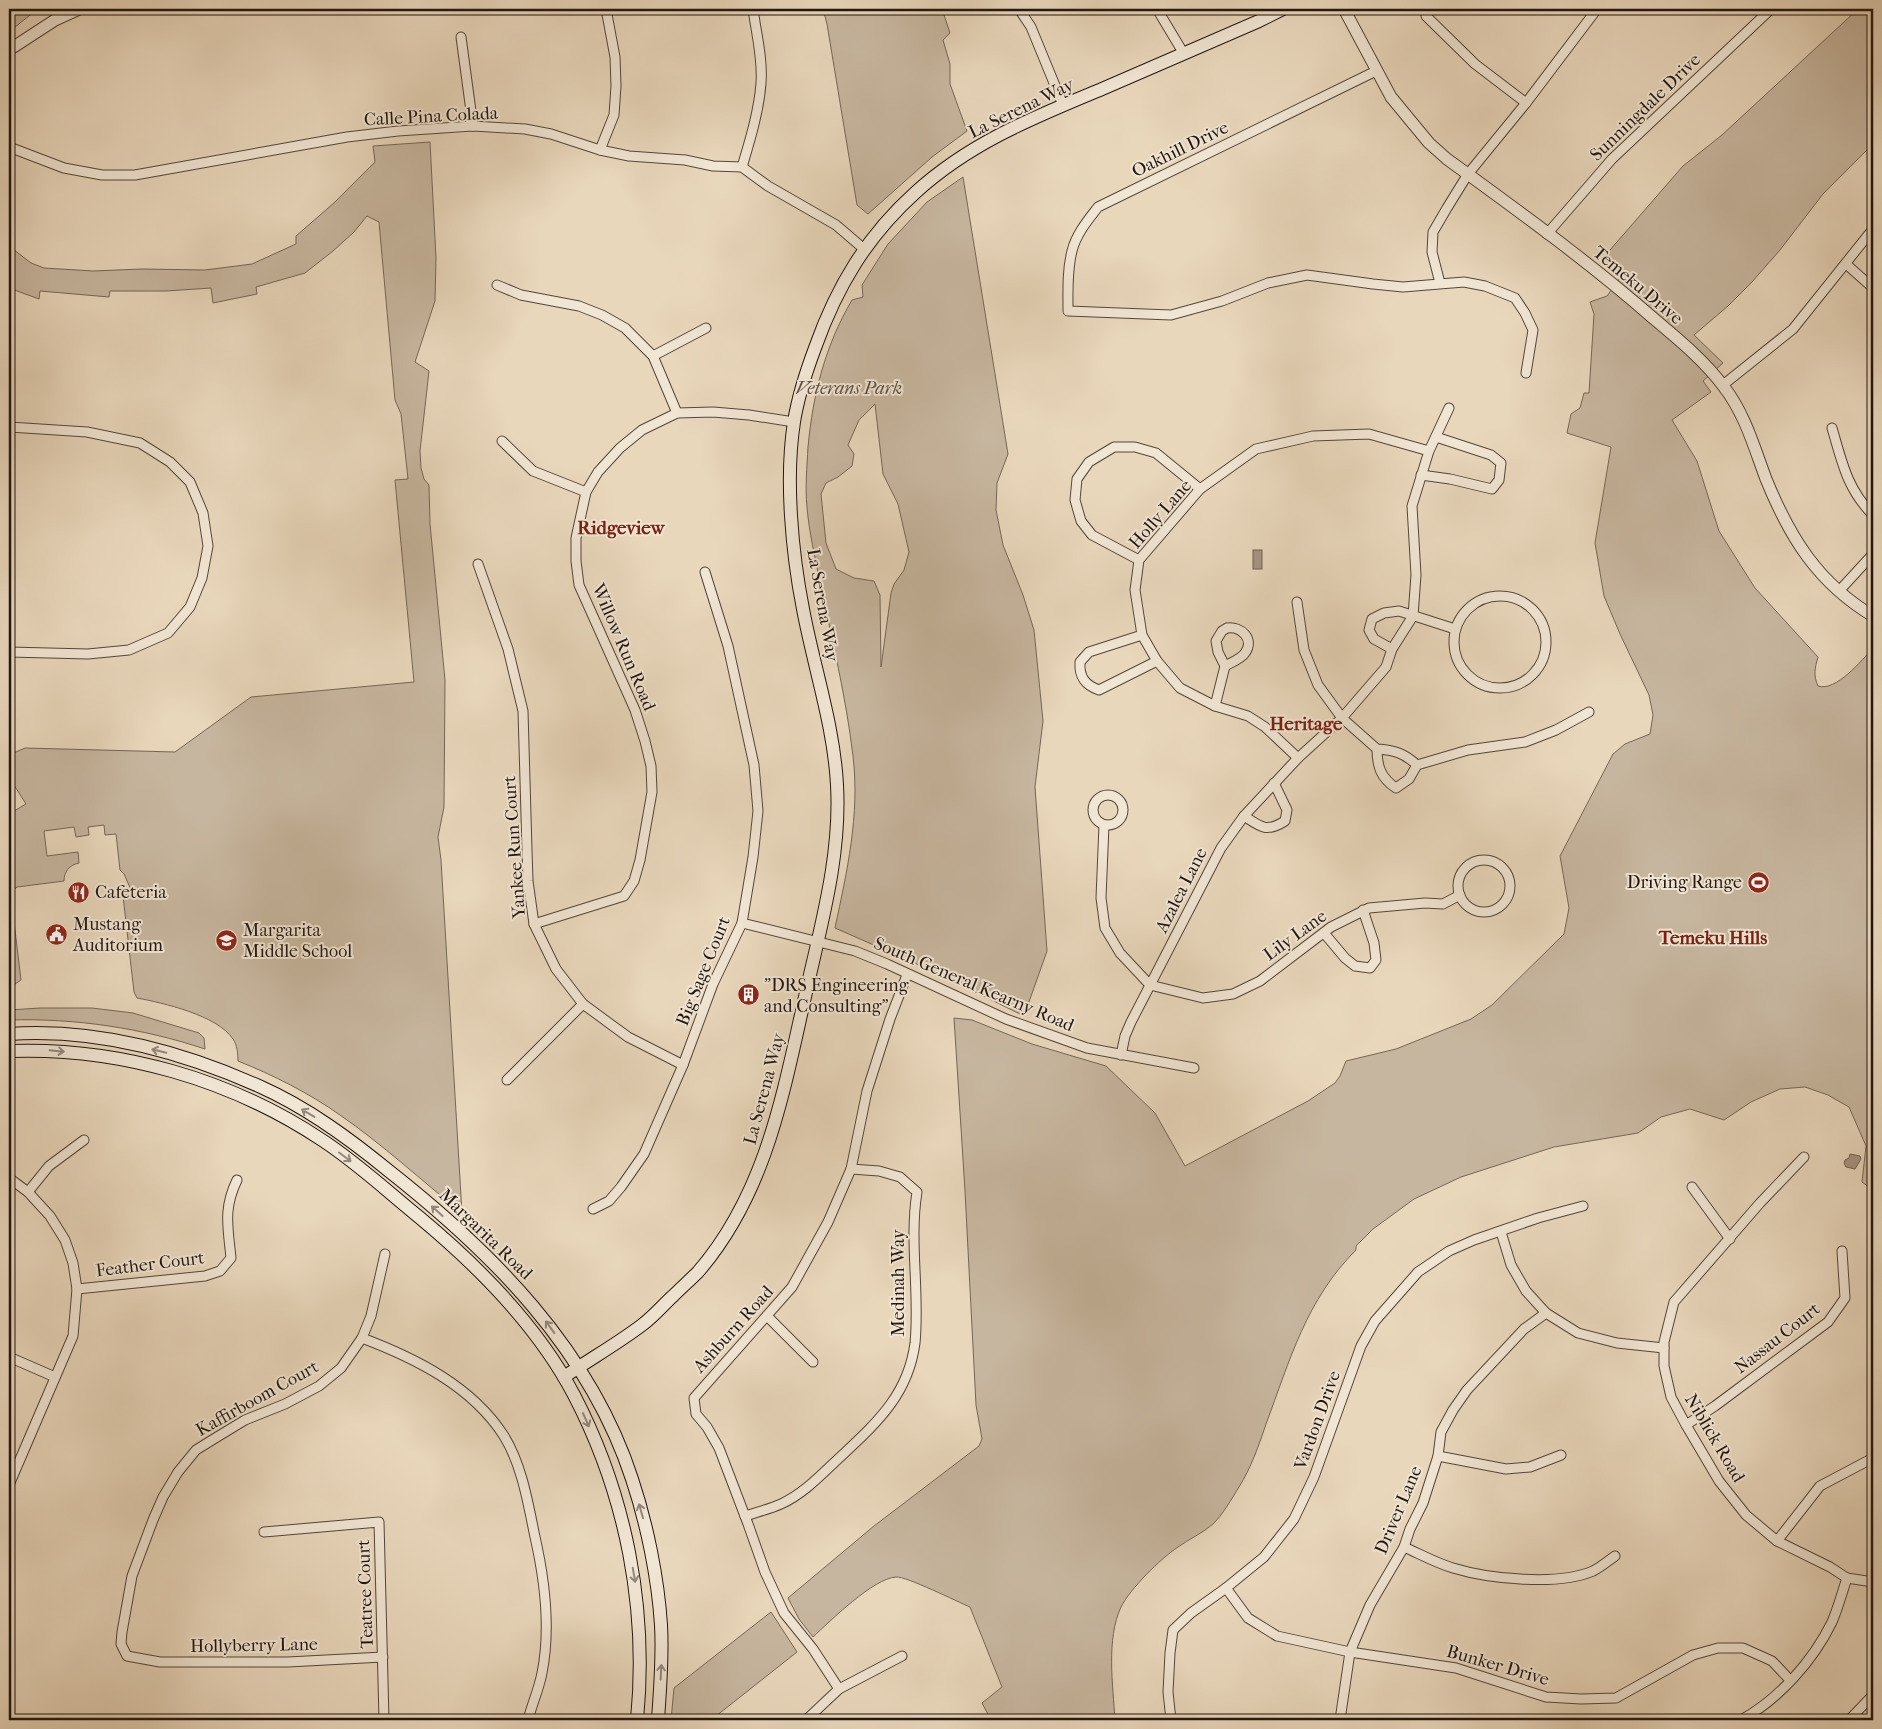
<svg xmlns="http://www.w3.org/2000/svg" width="1882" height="1729" font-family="'IM FELL French Canon',serif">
<rect width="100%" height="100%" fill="#e9d7bc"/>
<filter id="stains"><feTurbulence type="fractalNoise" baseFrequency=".004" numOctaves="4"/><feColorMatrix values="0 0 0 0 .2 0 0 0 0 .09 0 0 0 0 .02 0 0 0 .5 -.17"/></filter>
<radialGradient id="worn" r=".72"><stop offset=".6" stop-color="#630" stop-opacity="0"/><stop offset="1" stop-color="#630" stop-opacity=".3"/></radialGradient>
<g fill="#c7b69f" stroke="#746658" fill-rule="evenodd">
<polygon points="9,9 41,9 35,11 9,32"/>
<polygon points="823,9 942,9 950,33 943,40 950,64 950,84 967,131 932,157 868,214 857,205 827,24"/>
<path d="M1858,9H1873V144L1823,194L1780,250L1751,283L1728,306L1694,335L1723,363L1703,381L1711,392L1672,420L1697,461L1719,531L1755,588L1818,657C1815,668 1813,675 1818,686C1836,692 1862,660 1873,648V728L1872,730L1873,734V1190L1862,1182L1866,1146L1849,1107L1828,1095L1805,1087L1780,1089L1751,1102L1724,1120L1690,1109L1661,1117L1638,1133L1554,1147L1461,1177L1414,1199L1373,1229L1356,1246V1250C1306,1300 1290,1360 1266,1424C1259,1445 1251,1468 1239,1487C1233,1497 1221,1517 1213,1524C1203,1533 1189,1539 1178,1547C1160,1559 1130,1589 1121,1607C1106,1639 1113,1686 1115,1720H991L982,1703L1002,1687L970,1607C958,1602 906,1576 896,1577C874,1578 830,1621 813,1637L799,1619L788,1598L874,1526L979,1446L982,1439L976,1405L965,1191L954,1018L972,1020L1032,1044L1106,1066L1155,1113L1185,1166L1308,1101L1335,1083L1340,1076L1346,1061L1396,1049L1471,1019L1492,1005L1564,934L1569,908L1560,856L1613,754L1625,744L1650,734L1653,715L1649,695L1620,634L1604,596L1595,543L1611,447L1567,433L1571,414L1580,408L1584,393H1589L1594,314L1590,302L1607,296L1622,275L1603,258L1683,166L1722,135Z"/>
<path d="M430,142L436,258L435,301L415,362L429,371L420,451L421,468L424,479L429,485L430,524L445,680L444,807L438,837L441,860L462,1213C421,1180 382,1144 340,1115C309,1093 273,1075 238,1061C238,1053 237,1045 233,1039C217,1015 163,1003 137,998L134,992L123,896L132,892L124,874L120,870L116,834L105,835L104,825L88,827L89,835L76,837L74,827L44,831L47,856L78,852L79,863C69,865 64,872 64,881L17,887L9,894L11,897L21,980L15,984L9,926V814L26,804L14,785L9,788V755L25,748L175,752L251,697L414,682L395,480L408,479L401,414L395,400L379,222L367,216L354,232L333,251L305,273L256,287L257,294L213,303L211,288L166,291H110L109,297L40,291L39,299L9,288V246L31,263L44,268L93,271L142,269L205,270L252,264L296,244V236L335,202L375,162L373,146Z"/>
<path d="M963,177L1008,454L997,483L996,510L1003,545L1023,595L1034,630L1043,721L1035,787L1047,951L1024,1016L935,972L835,928C847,871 860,815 853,756C846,697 832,639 820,582C815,557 809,532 807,507C805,487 807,467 808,447C813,394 825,346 852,300L863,297L862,285L888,244L927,202ZM875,404L883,474L898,504L909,552L904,570L894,584L891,593L881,667L880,595L874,581L854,578L836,569L826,543L821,494L826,483L838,477L852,466L854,454L848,445L859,420Z"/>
<path d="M40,1008H92L133,1013L199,1033L204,1038L205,1049C142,1028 75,1018 9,1020V1010Z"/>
<polygon points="771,1612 797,1652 711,1720 671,1720 674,1688"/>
</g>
<g fill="#a59582" stroke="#706254">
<rect x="1253" y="550" width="9" height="19"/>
<polygon points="1850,1154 1860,1156 1861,1159 1855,1169 1846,1167 1844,1163 1845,1160 1849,1158"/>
</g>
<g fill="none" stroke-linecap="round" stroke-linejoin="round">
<defs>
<g id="minor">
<polyline points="1019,9 1031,27 1063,105"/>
<polyline points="1157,9 1184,54"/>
<polyline points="1426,16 1475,64 1526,103"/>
<polyline points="461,37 473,126"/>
<path d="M1376,71L1098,207C1088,220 1076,234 1072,251C1067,270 1068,292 1068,311L1171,315L1222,301L1268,283L1307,275L1373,284L1403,287L1464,282L1485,286L1515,298L1525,313L1533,330L1526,373"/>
<polyline points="9,147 64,168 102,175 135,175 347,137 398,131 473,126 525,129 551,134 600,150 629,156 685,160 713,166 742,167 768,186 836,225 864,249"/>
<polyline points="600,150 614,115 616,86 615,57 606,9"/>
<path d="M742,167C750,140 759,111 761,83C763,59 756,32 753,9"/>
<polyline points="1547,234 1612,159 1771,9"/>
<polyline points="1846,264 1873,288"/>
<polyline points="1440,283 1432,252 1433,232 1447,208 1468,174 1526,103 1597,9"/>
<polyline points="497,285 521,295 579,306 602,315 625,328 653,356 677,413"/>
<polyline points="653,356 706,328"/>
<polyline points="1723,385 1793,329 1873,229"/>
<polyline points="9,427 87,432 140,443 170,462 190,482 203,513 208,546 202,578 190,607 168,633 129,650 88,654 9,652"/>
<path d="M1832,428C1842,462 1847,489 1873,515"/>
<polyline points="502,441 533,471 586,492"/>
<polyline points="1429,451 1369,434 1313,436 1256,449 1200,489 1139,560 1135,590 1142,635 1157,661 1180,688 1215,706 1248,716 1265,727 1298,758 1342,718 1386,667 1392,649 1413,616 1416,575 1412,506 1429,451 1449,408"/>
<polyline points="1421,475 1450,479 1492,489 1499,480 1501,463 1491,455 1436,437"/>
<polyline points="1139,560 1092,535 1081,521 1075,500 1077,479 1089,462 1114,447 1135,447 1156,453 1200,489"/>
<polyline points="478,564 508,649 523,711 527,850 528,881 534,924 556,969 583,1004 628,1037 683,1065"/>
<polyline points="1839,591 1873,554"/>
<circle cx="1500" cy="642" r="46"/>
<path d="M1297,602L1304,650L1318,685L1342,718L1377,749C1377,767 1381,778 1396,788L1409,779L1417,765C1404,753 1394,750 1377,749"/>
<path d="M1227,628C1241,626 1255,639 1245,653C1241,659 1232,662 1225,666L1218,652L1216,641L1222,631Z"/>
<path d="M1142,635L1089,652L1080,662C1079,677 1085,685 1099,690L1157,661"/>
<polyline points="1392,649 1374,639 1369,630 1372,619 1384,613 1399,611 1455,629"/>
<polyline points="1215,706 1225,666"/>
<polyline points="1417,765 1468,750 1525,742 1556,730 1589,712"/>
<circle cx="1108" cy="810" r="15"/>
<path d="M1244,816C1261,827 1266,833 1285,821L1287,810L1274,783"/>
<polyline points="1104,825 1101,898 1105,928 1120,953 1150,985 1203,998 1233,994 1260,981 1331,927 1369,908 1425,903 1443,904 1460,895"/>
<circle cx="1484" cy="886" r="26"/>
<polyline points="742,923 855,951 887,964 1006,1019 1087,1048 1194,1068"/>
<polyline points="534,924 624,896 634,881 640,860 652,792 651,766 645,741 635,710 579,585 576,561 576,538 586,492 598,472 620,448 642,430 677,413 713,412 749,415 794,422"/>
<polyline points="1324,933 1345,958 1355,966 1370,968 1376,960 1374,943 1363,910"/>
<polyline points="1121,1055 1125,1036 1131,1022 1221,848 1244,816 1298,758"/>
<polyline points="507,1080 583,1004"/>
<polyline points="1804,1157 1760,1203 1674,1302 1664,1342 1664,1366 1671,1397 1686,1425 1719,1481 1746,1515 1777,1541 1830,1567 1847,1578 1873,1582"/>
<polyline points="9,1178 28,1192 50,1216 65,1240 73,1263 77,1289 73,1336 9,1485"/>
<polyline points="1692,1187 1730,1239"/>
<polyline points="28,1192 49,1166 84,1140"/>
<polyline points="593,1209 609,1201 621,1187 644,1154 683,1065 713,984 742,923 753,857 758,811 754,765 728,646 705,572"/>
<polyline points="1501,1232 1511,1265 1526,1291 1546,1313 1578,1333 1617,1343 1664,1348"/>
<path d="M77,1289L205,1276L220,1271L231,1258C228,1227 223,1209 237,1180"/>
<polyline points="767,1316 813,1362"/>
<path d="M362,1338C415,1358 472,1386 504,1436C522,1465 528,1503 535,1537C545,1581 551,1628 542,1673C539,1689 532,1704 528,1720"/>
<polyline points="9,1357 55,1377"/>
<polyline points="1686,1425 1715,1406 1828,1322 1845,1298 1842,1251"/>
<polyline points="1438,1456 1506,1469 1530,1467 1561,1455"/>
<path d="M745,1516C757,1512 770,1509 781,1504C803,1494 820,1476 837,1460C874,1425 908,1397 915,1343C920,1293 909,1242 917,1192L900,1177L879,1171L851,1169"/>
<polyline points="264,1532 379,1522 384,1720"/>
<polyline points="1777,1541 1820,1486 1873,1458"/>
<path d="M1404,1547C1420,1554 1436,1563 1453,1568C1489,1579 1558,1586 1593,1571C1601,1567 1608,1561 1615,1556"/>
<polyline points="1226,1588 1248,1618 1277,1636 1350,1652 1456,1668 1546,1697 1581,1699 1616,1698 1693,1655 1718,1648 1743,1648 1772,1661 1790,1680"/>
<polyline points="383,1657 288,1662 160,1662 127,1656 121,1644 122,1632 132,1576 153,1520 163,1497 178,1472 196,1450 217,1437 245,1420 285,1404 319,1386 341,1368 362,1338 371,1316 385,1254"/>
<polyline points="839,1689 813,1649 784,1613 765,1572 748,1524 719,1448 707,1427 696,1414 694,1398 792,1287 828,1222 851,1169 867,1091 890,1019 907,975"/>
<polyline points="806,1720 839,1689 902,1656"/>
<polyline points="1171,1720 1168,1692 1170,1653 1173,1630 1191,1613 1226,1588 1264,1557 1294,1519 1314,1477 1361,1346 1375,1321 1418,1272 1449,1251 1474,1240 1538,1218 1583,1206"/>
<polyline points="1340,1720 1350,1652 1370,1605 1404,1547 1410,1529 1423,1503 1438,1456 1441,1432 1453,1410 1467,1390 1524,1329 1546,1313"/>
<path d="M1741,1720C1779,1699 1813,1661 1832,1622C1838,1608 1842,1593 1847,1578"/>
<polyline points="1849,1720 1873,1695"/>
</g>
<g id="tertiary">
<path d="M1344,9L1391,97L1429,143L1447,159C1517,210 1588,261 1653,318C1678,339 1705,361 1724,387C1745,414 1754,447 1766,479C1790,538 1818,583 1873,616"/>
<polyline points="9,50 55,20 79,9"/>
</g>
<g id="secondary">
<path d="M9,1034C95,1028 183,1052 261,1087C308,1108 350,1139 389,1171C493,1253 590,1350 632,1479C647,1524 658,1578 661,1625C663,1657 660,1689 658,1720"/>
<path d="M9,1051C119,1047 230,1079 322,1140C356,1162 387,1191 419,1217C478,1266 538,1326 574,1395C626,1495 648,1608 637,1720"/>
<path d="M564,1377C590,1359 617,1344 642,1325C654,1316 663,1305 673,1296C681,1288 690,1280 698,1272C768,1191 784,1088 807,988C822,921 841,854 837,785C834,726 814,668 803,609C792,553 785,479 794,422C798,397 806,372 815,348C837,286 867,236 916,192C971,142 1035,117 1102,89C1154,66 1207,44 1259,21L1283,9"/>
</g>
</defs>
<use href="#minor" stroke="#53463b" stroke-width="11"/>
<use href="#tertiary" stroke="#53463b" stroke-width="13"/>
<use href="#secondary" stroke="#211510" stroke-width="14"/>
<use href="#minor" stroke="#f1e5d3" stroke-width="9"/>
<use href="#tertiary" stroke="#f1e5d3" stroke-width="11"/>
<use href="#secondary" stroke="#f1e5d3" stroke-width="12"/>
</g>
<defs><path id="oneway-shaft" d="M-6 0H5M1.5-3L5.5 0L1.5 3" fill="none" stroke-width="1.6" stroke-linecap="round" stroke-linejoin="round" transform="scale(1.25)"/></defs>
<g stroke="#93877b">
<use href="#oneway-shaft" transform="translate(57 1051) rotate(6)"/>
<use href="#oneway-shaft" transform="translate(159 1051) rotate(-167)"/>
<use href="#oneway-shaft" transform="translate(308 1113) rotate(-149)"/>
<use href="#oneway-shaft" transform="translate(345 1157) rotate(37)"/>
<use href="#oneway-shaft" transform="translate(437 1211) rotate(-138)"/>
<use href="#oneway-shaft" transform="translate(550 1327) rotate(-126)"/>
<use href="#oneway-shaft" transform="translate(586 1420) rotate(66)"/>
<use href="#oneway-shaft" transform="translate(641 1511) rotate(-106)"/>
<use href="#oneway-shaft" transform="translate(634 1575) rotate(80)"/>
<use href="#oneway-shaft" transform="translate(661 1672) rotate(-87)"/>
</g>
<defs>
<symbol id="stadium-disc" viewBox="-11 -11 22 22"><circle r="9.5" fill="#8f2418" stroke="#f1e5d3"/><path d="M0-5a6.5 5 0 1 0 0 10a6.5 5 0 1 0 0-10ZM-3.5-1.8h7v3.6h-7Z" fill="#fff"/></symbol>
<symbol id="restaurant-disc" viewBox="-11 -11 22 22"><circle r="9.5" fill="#8f2418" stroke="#f1e5d3"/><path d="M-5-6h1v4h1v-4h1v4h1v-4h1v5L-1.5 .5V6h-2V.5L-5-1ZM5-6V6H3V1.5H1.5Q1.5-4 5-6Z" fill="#fff"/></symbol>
<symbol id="civic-disc" viewBox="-11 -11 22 22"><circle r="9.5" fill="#8f2418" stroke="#f1e5d3"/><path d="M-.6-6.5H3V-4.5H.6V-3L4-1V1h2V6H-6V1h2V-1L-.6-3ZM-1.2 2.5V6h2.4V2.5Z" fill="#fff"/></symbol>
<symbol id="school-disc" viewBox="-11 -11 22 22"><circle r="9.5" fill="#8f2418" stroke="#f1e5d3"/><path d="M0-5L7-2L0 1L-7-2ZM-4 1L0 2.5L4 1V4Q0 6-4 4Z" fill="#fff"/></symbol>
<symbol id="building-disc" viewBox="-11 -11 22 22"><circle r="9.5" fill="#8f2418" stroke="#f1e5d3"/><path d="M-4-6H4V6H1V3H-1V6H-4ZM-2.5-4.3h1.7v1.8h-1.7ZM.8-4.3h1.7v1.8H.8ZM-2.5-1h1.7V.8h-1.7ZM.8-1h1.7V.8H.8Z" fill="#fff"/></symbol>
</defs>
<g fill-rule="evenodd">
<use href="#stadium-disc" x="1746" y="870" width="25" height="25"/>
<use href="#restaurant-disc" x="66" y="880" width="25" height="25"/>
<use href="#civic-disc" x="44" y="922" width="25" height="25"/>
<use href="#school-disc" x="214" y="928" width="25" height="25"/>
<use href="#building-disc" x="736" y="982" width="25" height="25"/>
</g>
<g text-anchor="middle" stroke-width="4" stroke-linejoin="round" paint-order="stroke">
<g font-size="18" fill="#211510" stroke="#f1e5d3">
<text transform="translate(1645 107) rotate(-44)" y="6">Sunningdale Drive</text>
<text transform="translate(1021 108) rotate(-26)" y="6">La Serena Way</text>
<text transform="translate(431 116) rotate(-3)" y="6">Calle Pina Colada</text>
<text transform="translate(1180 149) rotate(-26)" y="6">Oakhill Drive</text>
<text transform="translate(1638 285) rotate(40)" y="6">Temeku Drive</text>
<text transform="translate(1160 514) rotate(-49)" y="6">Holly Lane</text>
<text transform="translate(823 605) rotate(80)" y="6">La Serena Way</text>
<text transform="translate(624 647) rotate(67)" y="6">Willow Run Road</text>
<text transform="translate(514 847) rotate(-94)" y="6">Yankee Run Court</text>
<text transform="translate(1181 890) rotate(-63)" y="6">Azalea Lane</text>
<text transform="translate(1295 935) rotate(-36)" y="6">Lily Lane</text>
<text transform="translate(703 971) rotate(-68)" y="6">Big Sage Court</text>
<text transform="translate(974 984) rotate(23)" y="6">South General Kearny Road</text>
<text transform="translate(764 1089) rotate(-75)" y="6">La Serena Way</text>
<text transform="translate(486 1234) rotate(44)" y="6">Margarita Road</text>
<text transform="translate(150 1264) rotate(-7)" y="6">Feather Court</text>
<text transform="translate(898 1283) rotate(-90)" y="6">Medinah Way</text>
<text transform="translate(733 1329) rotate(-48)" y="6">Ashburn Road</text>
<text transform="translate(1777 1338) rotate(-38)" y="6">Nassau Court</text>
<text transform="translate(257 1398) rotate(-29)" y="6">Kaffirboom Court</text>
<text transform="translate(1317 1420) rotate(-70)" y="6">Vardon Drive</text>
<text transform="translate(1715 1438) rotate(59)" y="6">Niblick Road</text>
<text transform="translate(1398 1510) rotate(-67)" y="6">Driver Lane</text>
<text transform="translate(365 1594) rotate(-92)" y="6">Teatree Court</text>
<text transform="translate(254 1645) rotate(-1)" y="6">Hollyberry Lane</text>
<text transform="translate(1498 1665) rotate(16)" y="6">Bunker Drive</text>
</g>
<g font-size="18" font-style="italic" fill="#5b4d42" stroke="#f1e5d3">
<text x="849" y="394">Veterans Park</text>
</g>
<g font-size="18" fill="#211510" stroke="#f1e5d3" text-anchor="start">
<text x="1742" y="888" text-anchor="end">Driving Range</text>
<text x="95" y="898">Cafeteria</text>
<text x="73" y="930">Mustang<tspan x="73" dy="21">Auditorium</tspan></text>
<text x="243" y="936">Margarita<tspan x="243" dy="21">Middle School</tspan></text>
<text x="764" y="991">"DRS Engineering<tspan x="764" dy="21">and Consulting"</tspan></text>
</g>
<g font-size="19" font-weight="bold" fill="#7a1f14" stroke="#f1e5d3">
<text x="621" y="534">Ridgeview</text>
<text x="1306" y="730">Heritage</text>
<text x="1713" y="944">Temeku Hills</text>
</g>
</g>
<rect width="1882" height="1729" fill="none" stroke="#e9d7bc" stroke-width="30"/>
<rect x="10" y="10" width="1862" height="1709" fill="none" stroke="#211510" stroke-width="2.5"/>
<rect x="15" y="15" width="1852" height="1699" fill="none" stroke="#211510"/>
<rect width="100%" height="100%" filter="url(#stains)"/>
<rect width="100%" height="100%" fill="url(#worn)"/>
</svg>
